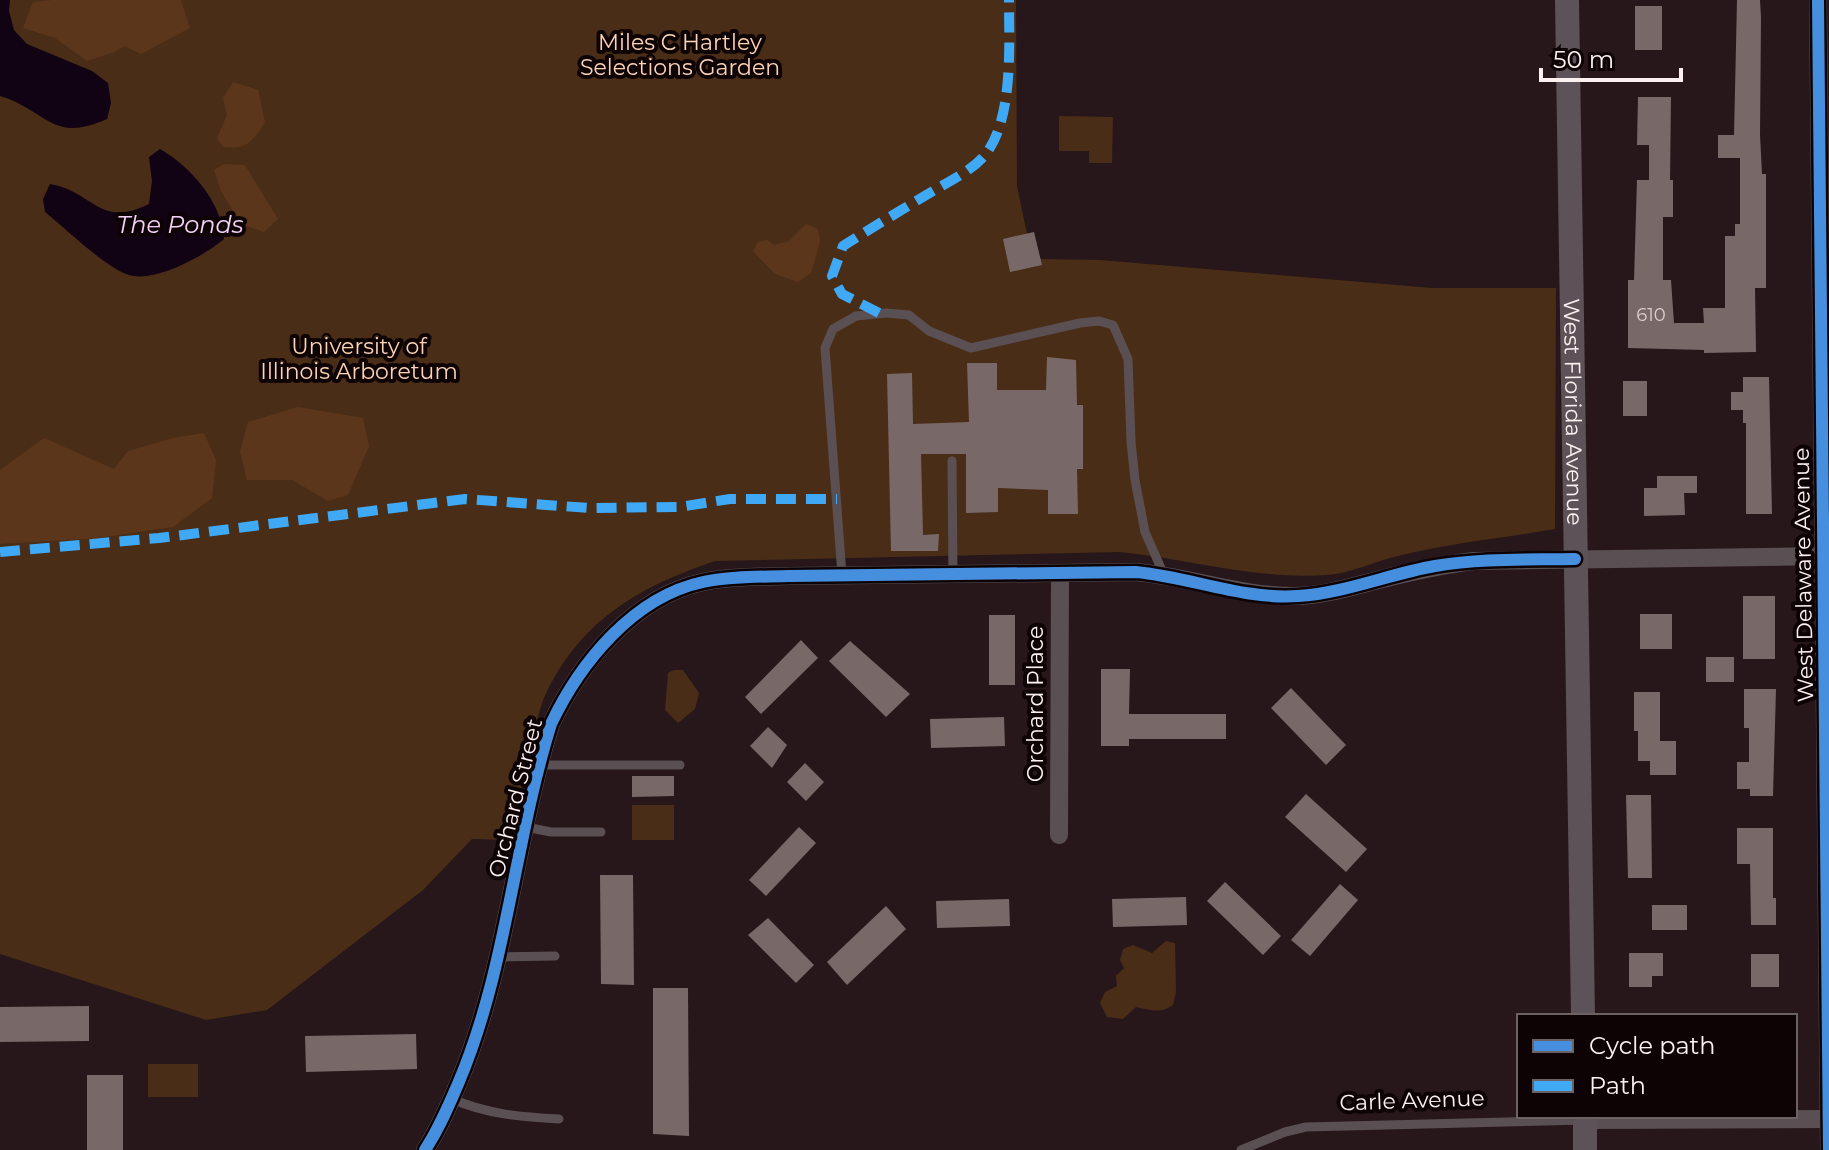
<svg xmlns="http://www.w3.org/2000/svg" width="1829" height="1150" font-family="Montserrat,sans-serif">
<rect width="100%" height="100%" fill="#27171a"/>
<g fill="#4a2d17">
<path d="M0,0H1016L1017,186L1027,234L1040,259L1100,260L1432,288H1556L1555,529C1503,538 1449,543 1398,556C1375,561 1350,574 1327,575C1256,580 1190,559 1120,552L715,561C638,587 579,621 544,698C538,712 536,730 532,745C525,777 517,809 510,840L472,839L423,890L267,1010L206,1020L0,954Z"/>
<polygon points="1059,116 1113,117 1112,163 1089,163 1089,151 1059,151"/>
<polygon points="674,670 683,670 699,693 695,709 678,723 665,710 668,673"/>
<rect x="632" y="805" width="42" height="35"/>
<path d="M1166,941L1175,943L1176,991L1173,1005C1161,1014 1151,1010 1136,1007L1123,1019L1107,1017L1100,1003L1105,992L1117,986L1116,976L1124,968L1120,960L1123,949L1133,945L1152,953Z"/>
<rect x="148" y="1064" width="50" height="33"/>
</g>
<g fill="#5c361a">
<polygon points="52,0 181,0 190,28 141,54 124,46 115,52 87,61 55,38 23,28 33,2"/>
<path d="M233,82L258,90L265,122C253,141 247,150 223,147L217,138L227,115L223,98Z"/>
<polygon points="224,164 245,165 278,219 264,232 241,224 221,191 214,170"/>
<polygon points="806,224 818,229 820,242 811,273 798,282 775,274 753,251 758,242 767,240 774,245 789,241"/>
<polygon points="298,407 363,418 369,446 348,495 328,501 292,480 247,480 240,451 248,422"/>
<polygon points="204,433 216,460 212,498 173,527 98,538 0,544 0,470 44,438 114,469 128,451 173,438"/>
</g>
<g fill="#110214">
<path d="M0,0H10L9,11L14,30L27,44L92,71L108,83L111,103L107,119C51,144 47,110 0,96Z"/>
<path d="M160,149C190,166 222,202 224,239C204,256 152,285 126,274C103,265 65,228 45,212L43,199L50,184C93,191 99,229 149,204L152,181L149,157Z"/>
</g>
<g fill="#786968">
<polygon points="1737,0 1760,0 1761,18 1760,135 1762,174 1766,174 1766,288 1755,288 1756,352 1704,353 1704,350 1628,348 1628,280 1634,280 1637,180 1649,180 1649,145 1637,145 1638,97 1671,97 1670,180 1673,180 1673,217 1663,217 1663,280 1671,280 1674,323 1704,323 1703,308 1725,308 1725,236 1735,236 1735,224 1740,224 1740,158 1718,158 1718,135 1734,135"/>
<rect x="1635" y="6" width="27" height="44"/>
<polygon points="1034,232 1042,265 1010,272 1003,239"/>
<polygon points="1047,357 1076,360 1077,405 1083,405 1083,469 1077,469 1078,514 1048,514 1048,490 998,488 998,512 966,513 966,454 921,454 923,535 939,534 938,551 891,551 887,374 912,373 913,424 969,422 967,363 997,363 997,390 1046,390"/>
<polygon points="1743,377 1769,377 1772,514 1746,514 1746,423 1743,423 1743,410 1731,410 1731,392 1743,392"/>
<rect x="1623" y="381" width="24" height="35"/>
<polygon points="1657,476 1697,476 1697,493 1684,493 1685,515 1644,516 1644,488 1657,488"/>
<rect x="1743" y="596" width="32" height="63"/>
<rect x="1640" y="614" width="32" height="35"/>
<rect x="989" y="615" width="26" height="70"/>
<polygon points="801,640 818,658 761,714 745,697"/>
<polygon points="850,641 910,694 886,717 829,661"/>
<rect x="1706" y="657" width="28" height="25"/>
<polygon points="1101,669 1130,669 1129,714 1226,714 1226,739 1129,739 1129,746 1101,746"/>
<polygon points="1291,688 1346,745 1326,765 1271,708"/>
<polygon points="1744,689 1776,689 1773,796 1750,796 1750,789 1737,789 1737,762 1749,762 1749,728 1744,728"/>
<polygon points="1634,692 1660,692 1660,741 1676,741 1676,775 1650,775 1650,761 1638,761 1638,731 1634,731"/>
<polygon points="1004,717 1005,746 931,748 930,719"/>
<polygon points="768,727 787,745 772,768 750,746"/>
<polygon points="805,763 824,782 806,801 787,782"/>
<polygon points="632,776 674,776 674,796 632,797"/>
<polygon points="1306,794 1367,849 1346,872 1285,817"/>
<polygon points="1626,795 1651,795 1652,878 1628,878"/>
<polygon points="799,827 816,843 766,896 749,880"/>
<polygon points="1737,828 1773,828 1773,898 1776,898 1776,925 1751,925 1750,864 1737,864"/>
<polygon points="600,875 633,875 634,985 601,984"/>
<polygon points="1225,882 1281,936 1263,955 1207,901"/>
<polygon points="1340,884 1358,900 1310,956 1291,940"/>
<polygon points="1186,897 1187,925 1113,927 1112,899"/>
<polygon points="1009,899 1010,926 937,928 936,901"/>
<rect x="1652" y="905" width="35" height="25"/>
<polygon points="886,906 906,929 847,985 827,962"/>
<polygon points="768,918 814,965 796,983 748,935"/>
<polygon points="1629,953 1663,953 1663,976 1652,976 1652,987 1629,987"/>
<rect x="1751" y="954" width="28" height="33"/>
<polygon points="653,988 688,988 689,1136 653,1134"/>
<polygon points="89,1006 89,1041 0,1042 0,1007"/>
<polygon points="416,1034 417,1069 306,1072 305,1036"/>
<rect x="87" y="1075" width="36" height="75"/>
</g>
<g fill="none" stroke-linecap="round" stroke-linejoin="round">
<g stroke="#5a5054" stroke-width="9">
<polyline points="952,461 953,575"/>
<polyline points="842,575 825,348 833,329 856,316 886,313 909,315 929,331 971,348 1080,323 1099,321 1113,325 1128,359 1131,442 1135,480 1145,532 1164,575"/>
<polyline points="540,765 680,765"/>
<polyline points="526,827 551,832 601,832"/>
<polyline points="498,957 555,956"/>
<path d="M452,1099C487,1114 520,1117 559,1119"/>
<polyline points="1241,1150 1285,1132 1306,1127 1585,1120"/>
</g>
<g stroke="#5a5054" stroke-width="18">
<polyline points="1818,0 1829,1150"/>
<polyline points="1059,835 1060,574"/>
<polyline points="1585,1120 1829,1119"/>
<path d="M425,1150C439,1129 448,1107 458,1084C507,969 514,842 551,724C580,663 633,597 703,582C731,576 761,577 789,576L1136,572C1189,577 1240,596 1294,596C1322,596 1350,587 1378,580C1410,572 1441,565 1474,561L1829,556"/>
</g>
<g stroke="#5d5257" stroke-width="24">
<path id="s1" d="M1567,0L1583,1016"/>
<polyline points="1585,1116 1585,1150"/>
</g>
<g stroke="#3fa9f5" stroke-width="10" stroke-dasharray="20 10" stroke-linecap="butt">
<path d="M879,313L842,294L832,276L843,246C873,227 903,209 933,191C950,181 971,171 984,156C1014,121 1009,44 1009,0"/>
<polyline points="0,552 159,538 465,499 589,508 679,507 730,499 837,499"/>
</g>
<defs>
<g id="cycleway">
<polyline points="1818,0 1829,1150"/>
<path d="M425,1150C439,1129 448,1107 458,1084C507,969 514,842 551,724C580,663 633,597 703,582C731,576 761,577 789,576L1136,572C1190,577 1244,600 1298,596C1345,593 1389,574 1435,566C1481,558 1528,560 1575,559"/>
</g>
</defs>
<use href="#cycleway" stroke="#0d0304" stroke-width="17"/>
<use href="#cycleway" stroke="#468fdf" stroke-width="12"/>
</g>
<g text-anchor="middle" stroke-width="8" stroke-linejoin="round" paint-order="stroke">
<g font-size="18" fill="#dccecf">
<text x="1651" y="321">610</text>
</g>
<g font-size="22" fill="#fdd3b5" stroke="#0d0304">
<text x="680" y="50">Miles C Hartley<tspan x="680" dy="25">Selections Garden</tspan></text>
<text x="359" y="354">University of<tspan x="359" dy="25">Illinois Arboretum</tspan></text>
</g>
<g font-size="22" fill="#fdf0f1" stroke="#0d0304">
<text dy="8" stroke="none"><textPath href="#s1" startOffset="412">West Florida Avenue</textPath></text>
<text transform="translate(1803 575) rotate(-91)" y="8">West Delaware Avenue</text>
<text transform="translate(1035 704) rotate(-90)" y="8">Orchard Place</text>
<text transform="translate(515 798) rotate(-76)" y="8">Orchard Street</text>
<text transform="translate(1412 1100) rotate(-2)" y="8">Carle Avenue</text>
</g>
<g font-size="24" font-style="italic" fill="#f4d2f8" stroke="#0d0304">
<text x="180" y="233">The Ponds</text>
</g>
</g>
<rect x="1517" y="1014" width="280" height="104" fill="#0d0304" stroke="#6d6263" stroke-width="2"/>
<rect x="1533" y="1040" width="40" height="12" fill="#468fdf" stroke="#6d6263" stroke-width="2"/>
<text x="1589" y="1054" font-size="24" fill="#fdf0f1">Cycle path</text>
<rect x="1533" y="1080" width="40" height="12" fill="#3fa9f5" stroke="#6d6263" stroke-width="2"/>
<text x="1589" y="1094" font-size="24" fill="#fdf0f1">Path</text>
<path d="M1541 68v12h140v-12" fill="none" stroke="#fdf0f1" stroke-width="4"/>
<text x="1553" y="68" font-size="24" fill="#fdf0f1" stroke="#0d0304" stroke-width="6" paint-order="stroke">50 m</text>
</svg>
